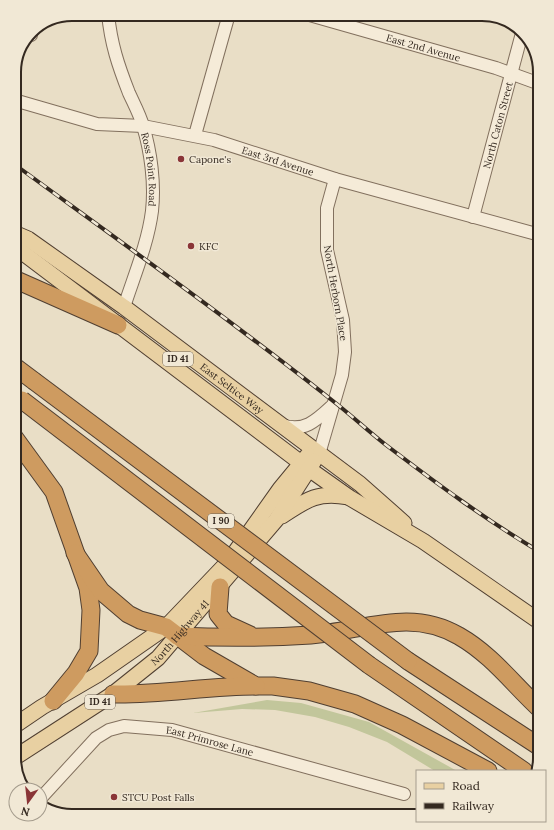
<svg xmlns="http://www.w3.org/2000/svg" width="554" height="830" font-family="Lora,serif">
<rect width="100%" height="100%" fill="#e9dec6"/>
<polygon fill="#c2c69b" points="267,700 301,703 369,722 457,771 435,771 387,742 349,727 315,717 275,710 242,709 193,713"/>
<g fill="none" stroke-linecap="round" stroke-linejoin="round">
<defs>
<g id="minor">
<path id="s1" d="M108,14C111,44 118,65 129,93C134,104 140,115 143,126C151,152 155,184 152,211C148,243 134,276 124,307"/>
<path id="s2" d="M306,14L496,68L540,84"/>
<polyline points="30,35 31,35"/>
<path id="s3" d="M14,100L97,124L143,126L214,140L335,179L540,235"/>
<polyline points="195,135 229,14"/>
<path id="s4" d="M473,217L522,33"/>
<path d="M282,425C304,433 317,420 332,406"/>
<polyline points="319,454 342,375 345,352 343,320 327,250 327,208 335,179"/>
<path id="s5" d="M40,799L96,738L109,730L124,726L172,730L404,794"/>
</g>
<g id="major">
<path id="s6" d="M14,233L28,239L124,307L360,484L404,523"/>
<polyline points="14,246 309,469 350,498 423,541 540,622"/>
<path d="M282,516C306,500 318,491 348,497"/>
<polyline points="14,726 42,707 97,675 166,627 229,561 280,489 308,455"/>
<path id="s7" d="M14,758L113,694L158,658L276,520L314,461"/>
</g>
<g id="highway">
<polyline points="14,279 118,325"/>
<polyline points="14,366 34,381"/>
<polyline points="14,437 54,492 88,588 91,610 89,651 76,673 53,701"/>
<polyline points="75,553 101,591 128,614 140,620 166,627 204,656 256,686 273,686 309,691 355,704 402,725 488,771"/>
<polyline points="220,587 218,614 226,624 250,635"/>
<path d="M177,636C222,638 266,638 311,635C363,631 410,607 459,636C492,655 513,684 540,709"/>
<polyline points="408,661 540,747"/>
<polyline points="369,665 524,771"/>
<path d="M113,694C161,695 208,686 256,686"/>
</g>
</defs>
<use href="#minor" stroke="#82705e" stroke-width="14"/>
<use href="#major" stroke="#503f31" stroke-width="17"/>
<use href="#highway" stroke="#503f31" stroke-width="19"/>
<use href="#minor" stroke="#f5ebd8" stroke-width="12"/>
<use href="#major" stroke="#e8d0a2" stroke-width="15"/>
<use href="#highway" stroke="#ce9b60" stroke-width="17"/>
<defs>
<path id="rail" d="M14,164C121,242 229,319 333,401C351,415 368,431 386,445C436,483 486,520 540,552"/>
</defs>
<use href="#rail" stroke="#342920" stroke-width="4"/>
<use href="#rail" stroke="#f1e8d5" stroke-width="2.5" stroke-dasharray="8" stroke-linecap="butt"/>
<defs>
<g id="highway-bridge">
<polyline points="34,381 408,661"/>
<polyline points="22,400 369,665"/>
</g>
</defs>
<use href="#highway-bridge" stroke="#503f31" stroke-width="19" stroke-linecap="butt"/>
<use href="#highway-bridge" stroke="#ce9b60" stroke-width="17"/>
</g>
<g fill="#8a3537" stroke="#f1e8d5" stroke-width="1.5">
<circle cx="181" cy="159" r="4"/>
<circle cx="191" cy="246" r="4"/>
<circle cx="114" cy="797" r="4"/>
</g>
<g text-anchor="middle" stroke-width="3" stroke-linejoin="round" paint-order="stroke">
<g fill="#f1e8d5" stroke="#6d6256" stroke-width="1">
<rect x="163" y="352" width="30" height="14" rx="3"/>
<rect x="208" y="514" width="26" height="14" rx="3"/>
<rect x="85" y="695" width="30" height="14" rx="3"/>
</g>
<g font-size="9" font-weight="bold" fill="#342920">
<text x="178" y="362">ID 41</text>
<text x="221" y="524">I 90</text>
<text x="100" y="705">ID 41</text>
</g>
<g font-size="10" fill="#342920" stroke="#f1e8d5">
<text dy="4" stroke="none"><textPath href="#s2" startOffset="122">East 2nd Avenue</textPath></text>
<text dy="4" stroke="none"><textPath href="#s4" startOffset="95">North Caton Street</textPath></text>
<text dy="4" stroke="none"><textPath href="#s3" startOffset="272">East 3rd Avenue</textPath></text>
<text dy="4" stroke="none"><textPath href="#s1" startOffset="162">Ross Point Road</textPath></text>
<text transform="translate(336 293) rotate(80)" y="4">North Herborn Place</text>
<text dy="4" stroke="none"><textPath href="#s6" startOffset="268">East Seltice Way</textPath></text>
<text dy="4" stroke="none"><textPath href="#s7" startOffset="209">North Highway 41</textPath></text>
<text dy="4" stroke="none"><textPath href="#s5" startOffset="201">East Primrose Lane</textPath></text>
</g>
<g font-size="10" fill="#342920" stroke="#f1e8d5" text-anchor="start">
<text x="189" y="163">Capone's</text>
<text x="199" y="250">KFC</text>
<text x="122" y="801">STCU Post Falls</text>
</g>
</g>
<path d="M0 0H554V830H0ZM72 21H482A51 51 0 0 1 533 72V758A51 51 0 0 1 482 809H72A51 51 0 0 1 21 758V72A51 51 0 0 1 72 21Z" fill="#f1e8d5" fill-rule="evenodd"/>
<path fill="none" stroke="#342920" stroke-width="2" d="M72 21H482A51 51 0 0 1 533 72V758A51 51 0 0 1 482 809H72A51 51 0 0 1 21 758V72A51 51 0 0 1 72 21Z"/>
<rect x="416" y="770" width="130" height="52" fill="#f1e8d5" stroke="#a59c8d"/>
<rect x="424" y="783" width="20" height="6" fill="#e8d0a2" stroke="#a59c8d"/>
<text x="452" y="790" font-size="12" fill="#342920">Road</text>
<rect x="424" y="803" width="20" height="6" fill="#342920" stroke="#a59c8d"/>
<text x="452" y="810" font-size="12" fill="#342920">Railway</text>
<g transform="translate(28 802) rotate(195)"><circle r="19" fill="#f1e8d5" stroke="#a59c8d"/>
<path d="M0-3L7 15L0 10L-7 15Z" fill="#8a3537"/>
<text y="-6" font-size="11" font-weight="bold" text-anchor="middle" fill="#342920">N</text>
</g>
</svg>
